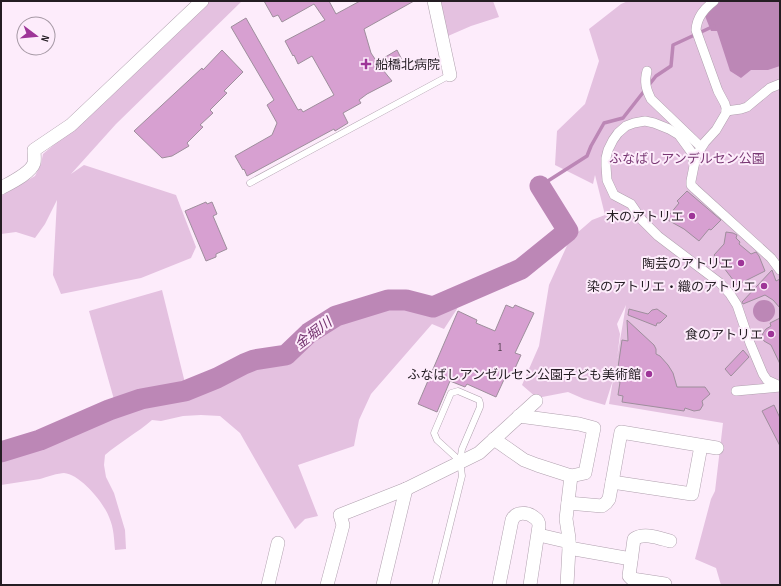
<svg xmlns="http://www.w3.org/2000/svg" width="781" height="586" font-family="'Sofia Sans Condensed','Noto Sans JP',sans-serif">
<rect width="100%" height="100%" fill="#fdecfb"/>
<g fill="#e4c1e0" fill-rule="evenodd">
<polygon points="208,1 242,1 116,124 71,174 84,165 176,195 196,247 191,258 141,278 61,294 53,275 57,200 45,224 35,238 16,232 1,234 1,196 35,176 41,164 43,154 74,128"/>
<polygon points="440,1 493,1 499,17 471,26 448,36"/>
<path d="M628,1H780V585H721L716,568L695,559L711,499L715,491L723,423L609,404L613,380L605,405L584,399L568,392L537,398L522,385L539,346L549,285L570,239L592,220L605,215L595,175L593,184L555,165L557,131L585,104L599,61L589,29L621,4ZM626,305L617,358V359L620,334L617,324Z"/>
<polygon points="162,290 186,387 140,396 115,403 89,311"/>
<path d="M456,301L458,306L457,309L444,329L432,324L371,394L359,420L354,446L298,465L318,516L305,519L295,529L240,433L220,416L201,415L183,416L161,421L152,420C137,433 120,442 105,455L104,465L106,477L114,493L125,530L126,549L115,550C114,539 114,528 109,517C104,503 80,474 64,473C59,473 46,477 40,479C27,481 14,483 1,485V456L43,444L112,412L141,404L144,401L187,392L217,382L245,368L291,358L311,335L338,320L389,304L437,310Z"/>
</g>
<g fill="#bc87b6">
<polygon points="725,1 780,1 780,66 768,70 751,70 741,78 730,71 717,31 711,31 701,6"/>
<circle cx="764" cy="311" r="11"/>
</g>
<g fill="none" stroke-linecap="round" stroke-linejoin="round">
<polyline stroke="#bc87b6" stroke-width="3.5" points="540,186 587,156 591,146 604,123 623,118 656,76 671,66 673,45 714,26"/>
<polyline stroke="#bc87b6" stroke-width="21" points="1,452 40,440 109,410 141,399 185,391 217,378 244,364 254,360 286,355 309,333 336,316 388,300 406,300 433,307 521,269 568,231 540,186"/>
</g>
<g fill="#d7a0d1" stroke="#9e8e9c">
<polygon points="264,1 329,1 336,14 360,1 414,1 364,29 371,53 377,62 397,50 402,60 383,70 392,81 367,94 359,100 361,103 343,113 348,123 335,131 334,129 247,176 244,169 243,170 235,156 272,135 277,123 267,105 274,100 231,27 246,18 298,110 301,109 303,112 334,95 312,56 298,64 294,55 293,56 285,41 325,20 314,4 282,22 278,15 273,17"/>
<polygon points="222,50 243,72 224,91 227,93 210,110 213,113 200,125 203,127 187,143 189,146 172,156 162,158 134,131 202,68 203,70"/>
<polygon points="687,191 721,220 711,230 709,229 699,241 684,229 666,219 679,203 677,201"/>
<polygon points="206,202 207,204 212,202 217,214 213,216 227,249 216,254 216,257 206,261 185,211"/>
<polygon points="726,232 733,233 737,235 736,238 740,242 739,244 751,254 756,252 759,256 765,271 737,285 714,255 724,244"/>
<polygon points="772,270 776,281 780,279 780,308 773,300 765,295 743,304 742,302"/>
<polygon points="506,305 513,308 515,305 534,313 515,353 521,355 512,375 507,373 496,397 467,384 465,387 450,381 437,412 418,404 458,311 477,320 476,323 495,331"/>
<polygon points="629,309 648,314 652,310 657,309 667,316 660,323 657,323 656,326 628,315"/>
<polygon points="780,318 780,364 771,345 764,341 762,337 763,333 766,329 771,326 770,323"/>
<polygon points="627,320 654,345 656,349 656,354 660,356 668,365 673,373 677,387 705,387 710,394 702,401 703,405 700,410 694,411 685,408 684,411 622,402 623,396 618,395 620,382 616,381 622,340 628,341"/>
<polygon points="743,350 749,357 731,376 725,369"/>
<polygon points="774,405 780,418 780,446 762,411"/>
</g>
<g fill="none" stroke-linecap="round" stroke-linejoin="round">
<defs>
<g id="service">
<polyline points="250,183 450,75"/>
<polygon points="458,391 479,400 480,403 480,407 462,449 460,461 437,440 434,433 451,393"/>
<polyline points="435,585 462,476 460,461"/>
</g>
<g id="pedestrian">
<path d="M714,1C704,9 697,17 696,30L718,91L725,104L726,108V113L716,130L705,142L696,156L691,181V185L695,189L771,258L780,270"/>
<path d="M647,71C644,82 646,89 651,99L701,147"/>
<polyline points="726,111 741,109 747,107 770,88 780,84"/>
<polyline points="694,165 692,153 679,135 669,129 654,123 645,121 634,123 626,126 618,133 613,140 608,150 606,158 606,166 607,180 614,195 631,204 642,220 658,236 720,283 730,294 737,305 750,343 763,374 767,380 780,386"/>
<polyline points="736,391 780,387"/>
</g>
<g id="minor">
<polyline points="434,1 450,75"/>
<path d="M1,188C10,183 31,173 34,163C35,159 34,154 34,150L71,125L202,1"/>
<polyline points="494,439 524,460 537,465 571,476 585,473 594,428 579,424 519,416"/>
<polyline points="612,482 692,494 701,446"/>
<polyline points="568,503 602,506 606,503 609,499 621,432 717,448"/>
<polyline points="539,535 569,542"/>
<polyline points="569,548 631,559"/>
<path d="M665,584L632,579L629,576L634,539C644,532 659,538 670,541"/>
<polyline points="268,585 278,543"/>
<polyline points="327,585 343,525 340,515 406,489 479,453 536,401"/>
<polyline points="383,585 406,489"/>
<path d="M499,585L512,520C516,511 528,512 535,518C538,520 539,523 539,526L530,585"/>
<polyline points="567,585 569,548 569,538 566,519 571,476"/>
</g>
</defs>
<use href="#service" stroke="#b0a0ae" stroke-width="7"/>
<use href="#pedestrian" stroke="#b0a0ae" stroke-width="10"/>
<use href="#minor" stroke="#b0a0ae" stroke-width="14"/>
<use href="#service" stroke="#fff" stroke-width="6"/>
<use href="#pedestrian" stroke="#fff" stroke-width="9"/>
<use href="#minor" stroke="#fff" stroke-width="13"/>
</g>
<g fill="#9e3598" stroke="#fdecfb" stroke-width="1.5">
<path d="M364 58h4v4h4v4h-4v4h-4v-4h-4v-4h4z"/>
<circle cx="692" cy="216" r="4"/>
<circle cx="741" cy="263" r="4"/>
<circle cx="764" cy="286" r="4"/>
<circle cx="771" cy="334" r="4"/>
<circle cx="649" cy="374" r="4"/>
</g>
<g text-anchor="middle" stroke-width="4" stroke-linejoin="round" paint-order="stroke">
<g font-size="11" fill="#513e4e">
<text x="500" y="351">1</text>
</g>
<g font-size="13" fill="#241d23" stroke="#fdecfb" text-anchor="end">
<text x="375" y="69" text-anchor="start">船橋北病院</text>
<text x="684" y="221">木のアトリエ</text>
<text x="733" y="268">陶芸のアトリエ</text>
<text x="756" y="291">染のアトリエ・織のアトリエ</text>
<text x="763" y="339">食のアトリエ</text>
<text x="641" y="379">ふなばしアンゼルセン公園子ども美術館</text>
</g>
<g font-size="13" fill="#783773" stroke="#fdecfb">
<text x="687" y="163">ふなばしアンデルセン公園</text>
</g>
<g font-size="14" font-style="italic" fill="#72316d" stroke="#fdecfb">
<text transform="translate(313 333) rotate(-37)" y="5">金堀川</text>
</g>
</g>
<rect width="781" height="586" fill="none" stroke="#241d23" stroke-width="4"/>
<g transform="translate(36 36) rotate(106)"><circle r="19" fill="#fdecfb" stroke="#a699a5"/>
<path d="M0-3L7 15L0 10L-7 15Z" fill="#9e3598"/>
<text y="-6" font-size="11" font-weight="bold" text-anchor="middle" fill="#241d23">N</text>
</g>
</svg>
